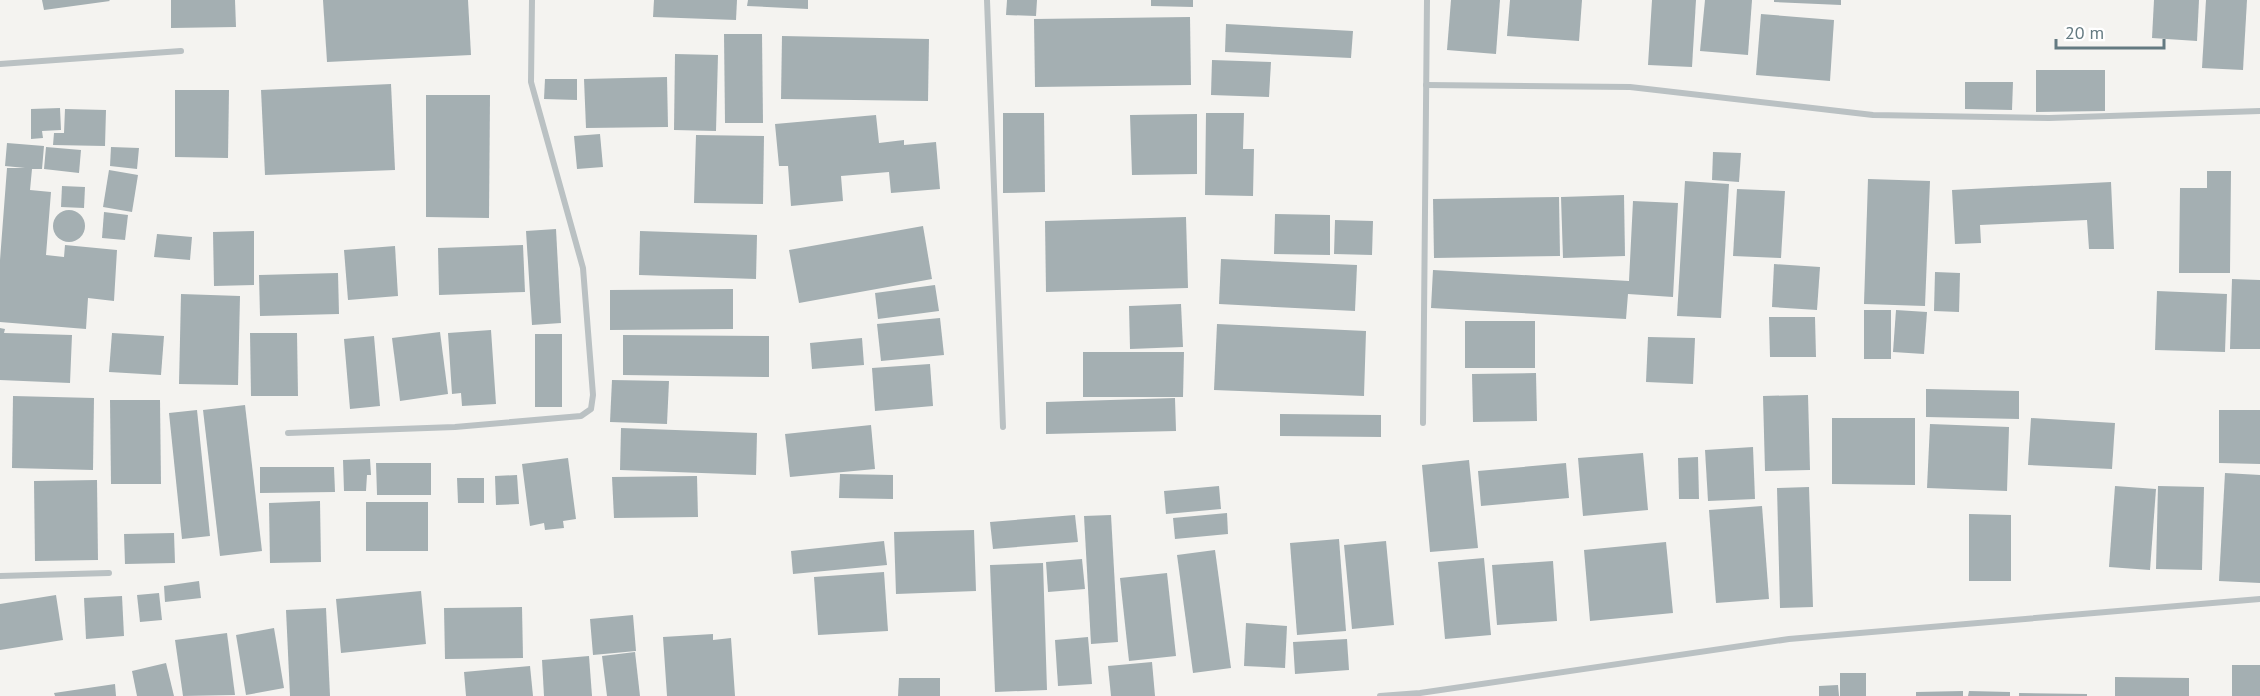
<svg xmlns="http://www.w3.org/2000/svg" width="2260" height="696" font-family="'PT Sans',sans-serif">
<rect width="100%" height="100%" fill="#f4f3f0"/>
<g fill="#a4afb2">
<polygon points="42,0 109,0 110,1 44,10"/>
<polygon points="171,0 235,0 236,27 171,28"/>
<polygon points="323,0 468,0 471,55 327,62"/>
<polygon points="654,0 737,0 736,20 653,17"/>
<polygon points="748,0 808,0 808,9 747,6"/>
<polygon points="1007,0 1037,0 1036,16 1006,15"/>
<polygon points="1151,0 1193,0 1193,7 1151,6"/>
<polygon points="1451,0 1500,0 1496,54 1447,50"/>
<polygon points="1510,0 1582,0 1579,41 1507,36"/>
<polygon points="1652,0 1696,0 1692,67 1648,65"/>
<polygon points="1705,0 1752,0 1748,55 1700,51"/>
<polygon points="1774,0 1841,0 1841,5 1774,2"/>
<polygon points="2154,0 2199,0 2197,41 2152,38"/>
<polygon points="2206,0 2247,0 2243,70 2202,68"/>
<polygon points="1761,14 1834,20 1830,81 1756,75"/>
<polygon points="1190,17 1191,85 1035,87 1034,19"/>
<polygon points="1226,24 1353,31 1351,58 1225,52"/>
<polygon points="724,34 762,34 763,123 725,123"/>
<polygon points="782,36 929,39 928,101 781,99"/>
<polygon points="675,54 718,55 716,131 674,130"/>
<polygon points="1212,60 1271,62 1269,97 1211,95"/>
<polygon points="2036,70 2105,70 2105,111 2036,112"/>
<polygon points="667,77 668,127 586,128 584,79"/>
<polygon points="545,79 577,79 577,100 544,99"/>
<polygon points="1965,82 2013,82 2012,110 1965,109"/>
<polygon points="391,84 395,170 265,175 261,90"/>
<polygon points="175,90 229,90 228,158 175,157"/>
<polygon points="426,95 490,95 489,218 426,217"/>
<polygon points="60,108 61,130 42,131 43,138 31,139 31,109"/>
<polygon points="65,109 106,110 105,146 53,145 54,133 64,133"/>
<polygon points="1003,113 1044,113 1045,192 1003,193"/>
<polygon points="1206,113 1244,113 1243,149 1254,149 1253,196 1205,195"/>
<polygon points="1197,114 1197,174 1132,175 1130,115"/>
<polygon points="876,115 879,143 904,140 904,145 936,142 940,189 891,193 889,172 841,176 843,201 791,206 788,166 779,166 775,124"/>
<polygon points="600,134 603,167 577,169 574,136"/>
<polygon points="696,135 764,136 763,204 694,203"/>
<polygon points="7,143 44,146 42,169 32,169 30,190 51,192 46,255 64,257 65,245 117,250 114,301 88,298 86,329 0,322 0,260 7,168 25,168 5,166"/>
<polygon points="46,147 81,150 79,173 44,169"/>
<polygon points="111,147 139,148 137,169 110,166"/>
<polygon points="1713,152 1741,153 1739,182 1712,180"/>
<polygon points="109,170 138,175 132,212 103,207"/>
<polygon points="2207,171 2231,171 2230,273 2179,273 2180,188 2207,188"/>
<polygon points="1868,179 1930,181 1925,306 1864,304"/>
<polygon points="1685,181 1729,184 1721,318 1677,316"/>
<polygon points="2111,182 2114,249 2089,249 2087,220 1980,225 1981,243 1955,244 1952,190"/>
<polygon points="62,186 85,187 84,208 61,207"/>
<polygon points="1737,189 1785,191 1781,258 1733,256"/>
<polygon points="1624,195 1625,256 1563,258 1561,197"/>
<polygon points="1559,197 1560,256 1434,258 1433,199"/>
<polygon points="1633,201 1678,203 1673,297 1628,294 1626,319 1431,308 1433,270 1629,281"/>
<circle cx="69" cy="226" r="16"/>
<polygon points="104,212 128,215 125,240 102,238"/>
<polygon points="1275,214 1330,215 1330,255 1274,254"/>
<polygon points="1186,217 1188,288 1046,292 1045,221"/>
<polygon points="1335,220 1373,221 1372,255 1334,254"/>
<polygon points="923,226 932,279 799,303 789,250"/>
<polygon points="556,229 561,323 532,325 526,231"/>
<polygon points="254,231 254,285 214,286 213,232"/>
<polygon points="640,231 757,235 756,279 639,275"/>
<polygon points="157,234 192,237 190,260 154,257"/>
<polygon points="523,245 525,292 439,295 438,248"/>
<polygon points="395,246 398,296 348,300 344,250"/>
<polygon points="1221,259 1357,265 1355,311 1219,304"/>
<polygon points="1774,264 1820,267 1817,310 1772,307"/>
<polygon points="1935,272 1960,273 1959,312 1934,311"/>
<polygon points="338,273 339,314 260,316 259,275"/>
<polygon points="2232,279 2260,280 2260,349 2230,349"/>
<polygon points="935,285 939,311 878,319 875,293"/>
<polygon points="733,289 733,329 610,330 610,290"/>
<polygon points="2157,291 2227,294 2225,352 2155,350"/>
<polygon points="181,294 240,296 238,385 179,384"/>
<polygon points="1181,304 1183,347 1130,349 1129,306"/>
<rect x="1864" y="310" width="27" height="49"/>
<polygon points="1896,310 1927,312 1924,354 1893,352"/>
<polygon points="1769,317 1815,317 1816,357 1770,357"/>
<polygon points="940,318 944,355 881,361 877,324"/>
<rect x="1465" y="321" width="70" height="47"/>
<polygon points="1217,324 1366,331 1364,396 1214,390"/>
<polygon points="0,328 5,329 4,333 72,335 70,383 0,380"/>
<polygon points="491,330 496,404 462,406 461,393 452,394 448,333"/>
<polygon points="440,332 448,394 400,401 392,338"/>
<polygon points="112,333 164,336 161,375 109,372"/>
<polygon points="250,333 297,333 298,396 251,396"/>
<rect x="535" y="334" width="27" height="73"/>
<polygon points="623,335 769,336 769,377 623,375"/>
<polygon points="374,336 380,406 350,409 344,339"/>
<polygon points="1648,337 1695,338 1693,384 1646,382"/>
<polygon points="862,338 864,365 812,369 810,343"/>
<polygon points="1083,352 1184,352 1183,397 1083,397"/>
<polygon points="930,364 933,406 875,411 872,368"/>
<polygon points="1536,373 1537,421 1473,422 1472,374"/>
<polygon points="612,380 669,381 667,424 610,422"/>
<polygon points="1926,389 2019,391 2019,419 1926,417"/>
<polygon points="1808,395 1810,470 1765,471 1763,396"/>
<polygon points="13,396 94,398 93,470 12,468"/>
<polygon points="1175,398 1176,431 1046,434 1046,402"/>
<polygon points="110,400 160,400 161,484 111,484"/>
<polygon points="245,405 262,551 220,556 203,410"/>
<polygon points="197,410 210,536 182,539 169,413"/>
<polygon points="2219,410 2260,410 2260,464 2219,463"/>
<polygon points="1280,414 1381,415 1381,437 1280,436"/>
<polygon points="1832,418 1915,418 1915,485 1832,484"/>
<polygon points="2031,418 2115,423 2112,469 2028,465"/>
<polygon points="1930,424 2009,427 2007,491 1927,488"/>
<polygon points="871,425 875,469 790,477 785,434"/>
<polygon points="621,428 757,433 756,475 620,470"/>
<polygon points="1753,447 1755,499 1708,501 1705,450"/>
<polygon points="1643,453 1648,510 1583,516 1578,458"/>
<polygon points="1698,457 1699,499 1679,499 1678,458"/>
<polygon points="568,458 576,519 563,521 564,528 545,530 544,523 530,526 522,464"/>
<polygon points="370,459 371,475 367,475 366,491 344,491 343,460"/>
<polygon points="1469,460 1478,548 1430,552 1422,465"/>
<polygon points="376,463 431,463 431,495 377,495"/>
<polygon points="1566,463 1569,498 1481,506 1478,471"/>
<polygon points="260,467 334,467 335,492 260,493"/>
<polygon points="2225,473 2260,475 2260,583 2219,581"/>
<polygon points="840,474 893,475 893,499 839,498"/>
<polygon points="517,475 519,504 496,505 495,476"/>
<polygon points="697,476 698,517 614,518 612,477"/>
<polygon points="457,478 484,478 484,503 458,503"/>
<polygon points="97,480 98,560 35,561 34,481"/>
<polygon points="1219,486 1221,509 1166,514 1164,491"/>
<polygon points="2115,486 2156,489 2150,570 2109,567"/>
<polygon points="2158,486 2204,487 2202,570 2156,569"/>
<polygon points="1809,487 1813,607 1780,608 1777,488"/>
<polygon points="320,501 321,562 270,563 269,503"/>
<rect x="366" y="502" width="62" height="49"/>
<polygon points="1762,506 1769,599 1716,603 1709,510"/>
<polygon points="1227,513 1228,534 1175,539 1173,518"/>
<polygon points="1969,514 2011,515 2011,581 1969,581"/>
<polygon points="1075,515 1078,542 993,549 990,522"/>
<polygon points="1111,515 1118,642 1091,644 1084,516"/>
<polygon points="974,530 976,591 896,594 894,532"/>
<polygon points="174,533 175,563 125,564 124,534"/>
<polygon points="1339,539 1346,631 1297,635 1290,543"/>
<polygon points="884,541 887,565 793,574 791,551"/>
<polygon points="1386,541 1394,625 1352,629 1344,545"/>
<polygon points="1666,542 1673,613 1590,621 1584,550"/>
<polygon points="1215,550 1231,668 1193,673 1177,555"/>
<polygon points="1484,558 1491,635 1445,639 1438,562"/>
<polygon points="1082,559 1085,589 1048,592 1046,562"/>
<polygon points="1553,561 1557,621 1497,625 1492,565"/>
<polygon points="1043,563 1047,690 995,692 990,565"/>
<polygon points="884,572 888,631 818,635 814,577"/>
<polygon points="1167,573 1176,656 1129,661 1120,578"/>
<polygon points="199,581 201,598 165,602 164,586"/>
<polygon points="421,591 426,644 341,653 336,599"/>
<polygon points="159,593 162,620 140,622 137,595"/>
<polygon points="56,595 63,640 0,650 0,604"/>
<polygon points="122,596 124,636 86,639 84,598"/>
<polygon points="522,607 523,658 445,659 444,608"/>
<polygon points="326,608 330,696 290,696 286,610"/>
<polygon points="633,615 636,651 593,655 590,619"/>
<polygon points="1246,623 1287,626 1285,668 1244,666"/>
<polygon points="274,628 284,688 246,695 236,635"/>
<polygon points="227,633 235,695 183,696 175,640"/>
<polygon points="713,634 713,640 731,638 735,696 667,696 663,637"/>
<polygon points="1088,637 1092,684 1058,686 1055,640"/>
<polygon points="1347,639 1349,670 1295,674 1293,642"/>
<polygon points="635,652 640,696 607,696 602,656"/>
<polygon points="589,656 592,696 544,696 542,660"/>
<polygon points="1152,662 1155,696 1111,696 1108,666"/>
<polygon points="166,663 174,696 137,696 132,671"/>
<rect x="2232" y="665" width="28" height="31"/>
<polygon points="530,666 533,696 466,696 464,672"/>
<rect x="1840" y="673" width="26" height="23"/>
<polygon points="2115,677 2189,678 2189,696 2115,696"/>
<polygon points="899,678 940,678 940,696 898,696"/>
<polygon points="115,684 116,696 55,696 54,693"/>
<polygon points="1838,685 1839,696 1819,696 1819,686"/>
<polygon points="1963,691 1963,696 1916,696 1916,692"/>
<polygon points="1969,691 2010,692 2010,696 1968,696"/>
<polygon points="2019,693 2087,694 2087,696 2019,696"/>
</g>
<g fill="none" stroke-linecap="round" stroke-linejoin="round">
<g stroke="#bac1c3" stroke-width="6">
<polyline points="987,0 1003,427"/>
<polyline points="0,64 181,51"/>
<polyline points="1426,85 1630,87 1873,115 2049,118 2260,111"/>
<polyline points="1423,423 1427,0"/>
<polyline points="288,433 455,427 581,416 591,409 593,395 583,268 531,82 532,0"/>
<polyline points="0,576 109,573"/>
<polyline points="1380,696 1420,693 1789,639 2260,599"/>
</g>
</g>
<path d="M2056 39v9h108v-9" fill="none" stroke="#647a81" stroke-width="3"/>
<text x="2065" y="39" font-size="18" fill="#647a81" stroke="#ffffff" stroke-width="4.5" paint-order="stroke">20 m</text>
</svg>
